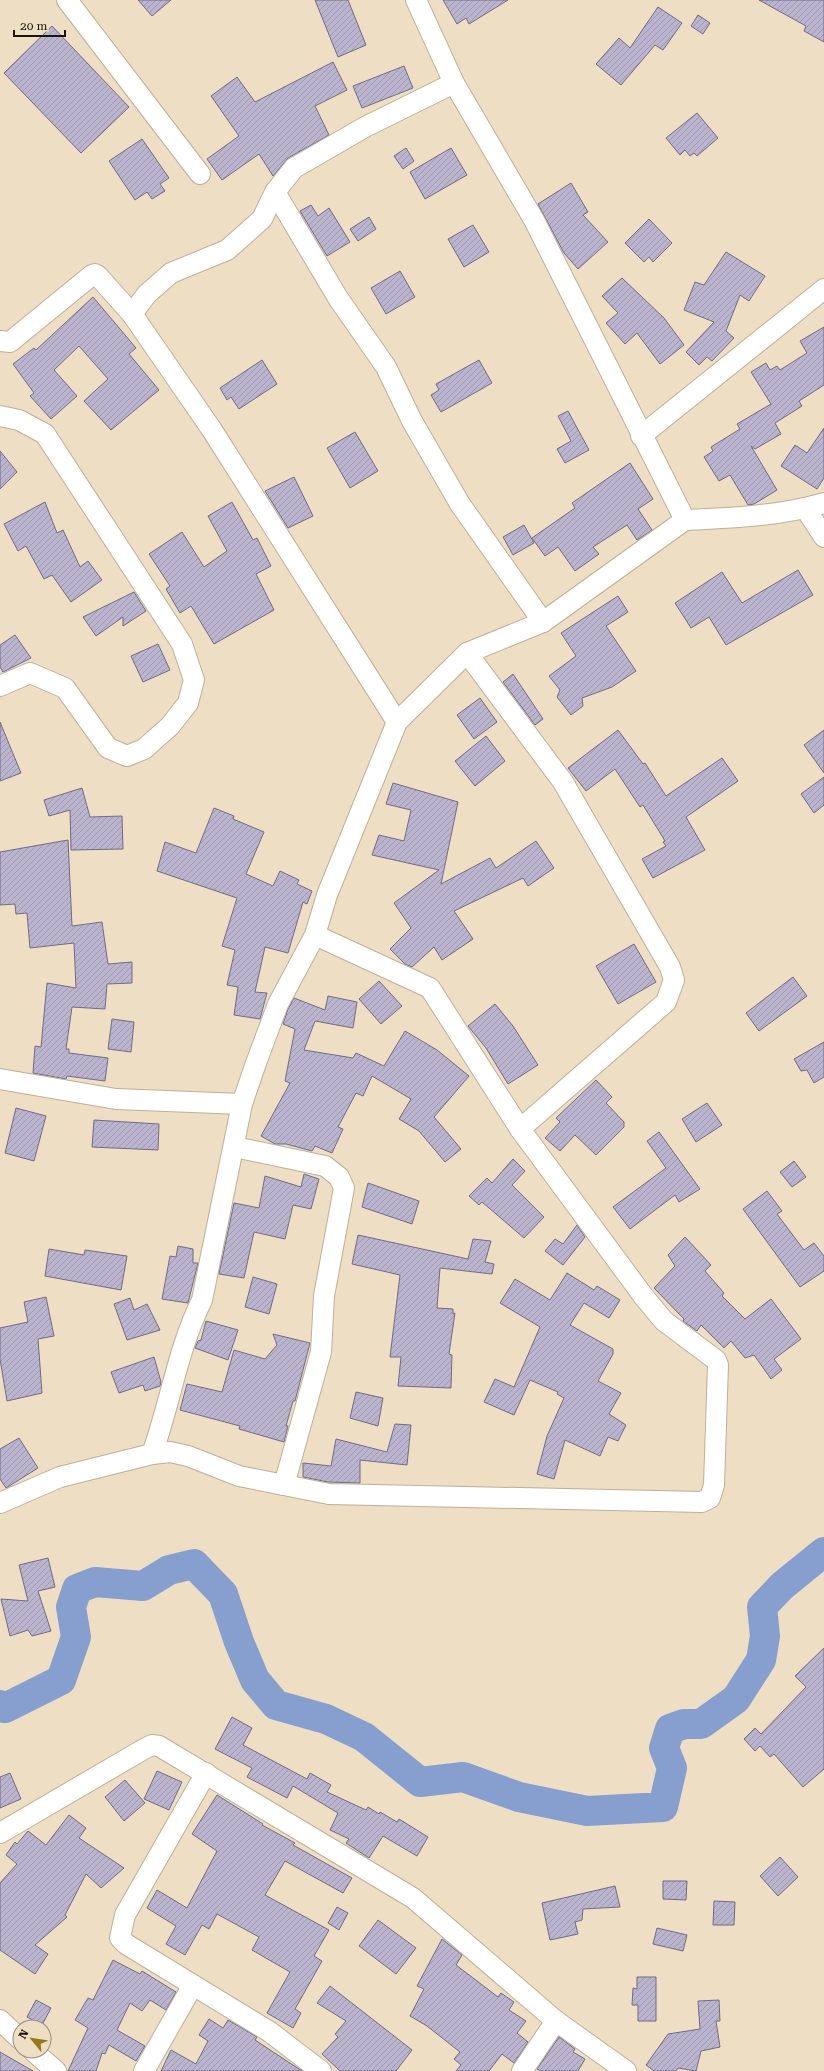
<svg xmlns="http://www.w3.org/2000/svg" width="824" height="2071" font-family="'Roboto Serif',serif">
<defs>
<pattern id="building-hatch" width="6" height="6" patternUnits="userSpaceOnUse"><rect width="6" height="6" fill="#bab4ce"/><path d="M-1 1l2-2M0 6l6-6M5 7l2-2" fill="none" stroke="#9f9ab0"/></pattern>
</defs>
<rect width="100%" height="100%" fill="#eddec4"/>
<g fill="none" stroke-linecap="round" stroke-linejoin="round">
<polyline stroke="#869fcf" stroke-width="30" points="0,1705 5,1708 61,1680 76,1637 71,1607 77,1589 95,1582 143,1586 169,1570 194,1564 223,1594 239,1642 255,1680 276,1705 326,1719 364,1737 420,1782 463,1777 519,1797 587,1811 663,1807 672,1768 664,1748 670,1729 684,1724 701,1724 736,1699 761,1660 765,1636 762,1607 782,1586 824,1552"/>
</g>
<g fill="url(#building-hatch)" stroke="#716b84">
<polygon points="138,0 171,0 152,16"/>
<polygon points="315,0 348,0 366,45 338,57"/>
<polygon points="443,0 508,0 469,24 466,18 457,24"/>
<polygon points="759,0 824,0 824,42 804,31 806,26"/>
<polygon points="658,7 682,23 663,50 655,45 621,85 596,64 619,38 630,48"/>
<polygon points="698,15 710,23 703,34 691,26"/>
<polygon points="52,26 129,107 81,153 4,73"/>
<polygon points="333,62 347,90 315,106 329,135 288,158 273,176 259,154 222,180 207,159 239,136 211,96 237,77 255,102"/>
<polygon points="404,66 413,88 362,108 353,86"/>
<polygon points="697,113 718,138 697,156 694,153 690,156 685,150 680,155 666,138"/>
<polygon points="142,139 169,178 160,184 165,191 152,199 147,192 135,200 109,161"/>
<polygon points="406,148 414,161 403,169 394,156"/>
<polygon points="451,148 467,175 425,199 410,172"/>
<polygon points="571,183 588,212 583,215 608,242 578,269 564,253 538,204"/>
<polygon points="311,205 318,216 329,208 350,242 327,256 300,211"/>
<polygon points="369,217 376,229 358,241 350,229"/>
<polygon points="649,219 672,243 653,262 649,257 644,262 625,243"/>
<polygon points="473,225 489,252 464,267 448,239"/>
<polygon points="726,252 765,276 749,301 740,295 726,331 734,338 712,361 707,357 699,365 686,352 714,322 684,310 695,282 704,285"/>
<polygon points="400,271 415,297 386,314 371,288"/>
<polygon points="622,278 664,318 684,345 660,364 637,333 625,344 606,323 618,313 602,296"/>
<polygon points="93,297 136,348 129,354 159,390 111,430 84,401 108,379 79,346 54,370 77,396 51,419 30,396 34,393 13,364 34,348 36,350"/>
<polygon points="824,327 824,385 799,401 802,406 775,423 781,434 755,449 751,446 777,490 754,504 748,505 730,475 719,481 704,457 713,451 711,447 740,429 737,424 771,404 751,372 766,363 770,370 777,366 780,370 807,353 800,341"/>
<polygon points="262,360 277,384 239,409 231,397 227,400 220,388"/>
<polygon points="479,360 492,383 441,412 431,395 439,390 436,384"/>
<polygon points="568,411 589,450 565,463 557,449 571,441 558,416"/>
<polygon points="824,428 824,478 817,489 781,466 795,445 807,453"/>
<polygon points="355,432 378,471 350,488 327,448"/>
<polygon points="0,451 17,472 0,489"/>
<polygon points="630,463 653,499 638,509 652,530 637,540 627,525 593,547 599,554 575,571 558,547 545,556 532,538 575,508 572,503"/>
<polygon points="294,477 313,516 288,528 265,491"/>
<polygon points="45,502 57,533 63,530 80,567 88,561 102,580 71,602 52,575 44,579 26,546 18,551 4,524"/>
<polygon points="232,502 253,540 257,538 271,566 256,574 274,610 214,644 191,606 180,613 166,589 170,586 149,554 182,532 204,567 227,551 208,516"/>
<polygon points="524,525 534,543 513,555 503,537"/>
<polygon points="798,570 813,595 726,645 709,617 691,628 675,603 722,572 742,603"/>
<polygon points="134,592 146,611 123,626 123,617 96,636 83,617"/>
<polygon points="618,596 628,612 606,626 636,671 612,687 582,698 583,706 571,715 557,697 560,690 549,676 576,656 561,633"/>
<polygon points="15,635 31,658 3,672 0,667 0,645"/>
<polygon points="158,644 170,670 143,682 131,656"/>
<polygon points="513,674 543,719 535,725 503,682"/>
<polygon points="480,698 497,722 474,739 457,715"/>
<polygon points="0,722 21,773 0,781"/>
<polygon points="618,730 643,764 645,763 666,796 722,758 738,781 686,817 705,850 653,878 642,859 666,846 663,842 665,841 643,805 640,807 615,769 586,791 568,768"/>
<polygon points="824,730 824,773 804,745"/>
<polygon points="486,736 505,761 475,786 455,761"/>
<polygon points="824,777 824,805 814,813 801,794"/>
<polygon points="393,783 458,802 441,884 490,858 496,868 536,841 554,868 528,886 523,878 454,911 473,939 442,960 434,947 412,967 405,964 390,949 411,928 394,903 439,870 372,855 379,835 404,841 411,810 386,804"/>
<polygon points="82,788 90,817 122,816 123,849 71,850 70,810 49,816 44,800"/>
<polygon points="214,808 234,816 233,819 264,832 246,874 273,886 280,871 299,880 297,884 312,891 307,904 303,902 288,953 265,947 255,992 267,993 260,1019 234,1015 238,987 227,985 235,950 222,946 237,898 157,871 165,842 196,853"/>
<polygon points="68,840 72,926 102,922 108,964 132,962 132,983 107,984 105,1009 72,1007 66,1049 69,1049 69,1053 108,1058 105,1081 67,1076 66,1079 33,1073 35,1046 41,1047 47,983 76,988 74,943 30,948 27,913 16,914 15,904 0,905 0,852"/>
<polygon points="634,944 656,982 618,1004 596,966"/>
<polygon points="793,977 807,996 759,1031 746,1013"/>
<polygon points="379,981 402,1006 381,1024 359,999"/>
<polygon points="328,996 357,1002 353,1028 315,1021 304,1050 353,1058 356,1053 384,1066 405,1031 437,1050 469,1076 434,1117 461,1149 445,1162 419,1131 399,1119 411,1099 372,1076 363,1096 356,1093 338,1127 343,1129 332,1153 315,1146 312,1151 286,1144 275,1144 261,1136 290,1083 285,1081 295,1029 283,1024 288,1009 294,998 325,1010"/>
<polygon points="495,1004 513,1026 538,1065 508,1084 486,1048 468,1026"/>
<polygon points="112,1019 134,1022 131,1052 108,1049"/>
<polygon points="824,1042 824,1077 814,1083 807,1070 801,1071 794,1059"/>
<polygon points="596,1080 612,1097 606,1103 624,1122 624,1127 596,1155 575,1135 560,1151 545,1138 560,1122 556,1118"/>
<polygon points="707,1103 722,1125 696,1142 682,1119"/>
<polygon points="16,1108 46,1116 34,1161 5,1153"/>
<polygon points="94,1120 159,1124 158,1150 92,1147"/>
<polygon points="659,1132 700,1189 679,1202 675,1195 630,1229 613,1207 666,1168 647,1141"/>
<polygon points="513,1159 525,1171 512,1185 544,1217 524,1238 482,1202 479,1205 469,1196 487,1178 492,1183"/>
<polygon points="794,1161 806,1177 792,1187 780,1172"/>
<polygon points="304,1174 319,1179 311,1209 293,1205 285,1239 254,1232 244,1278 219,1274 234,1203 259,1208 265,1176 301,1187"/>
<polygon points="368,1183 419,1201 412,1224 362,1207"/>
<polygon points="767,1191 782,1211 777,1214 804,1250 814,1243 824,1256 824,1271 800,1287 743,1209"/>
<polygon points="577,1225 585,1237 563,1265 545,1251 555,1239 563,1244"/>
<polygon points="358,1235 468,1259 473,1239 491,1241 485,1262 494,1264 492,1274 440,1268 437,1308 453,1309 453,1314 455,1313 449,1354 452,1355 451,1388 398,1386 401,1357 390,1357 400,1275 352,1264"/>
<polygon points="685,1237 711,1265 705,1271 724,1293 722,1296 745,1319 771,1299 801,1339 774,1359 782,1370 771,1379 754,1355 745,1358 731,1341 724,1348 701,1325 697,1331 683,1321 684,1319 654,1288 675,1266 668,1255"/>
<polygon points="178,1246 193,1249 193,1263 198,1263 188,1303 162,1299 170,1256 176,1257"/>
<polygon points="49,1249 84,1255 85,1250 127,1256 121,1290 45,1276"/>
<polygon points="567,1273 594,1290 597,1286 620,1300 609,1318 584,1303 570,1325 613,1349 613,1354 598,1381 621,1393 609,1414 626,1425 618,1441 608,1437 600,1456 565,1440 554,1479 537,1474 547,1436 564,1398 557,1394 558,1392 530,1380 514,1415 484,1402 495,1379 514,1387 540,1327 500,1303 515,1279 550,1300"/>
<polygon points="253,1277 277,1284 269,1314 245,1307"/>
<polygon points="46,1297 54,1336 38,1339 42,1393 7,1401 0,1359 0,1328 28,1322 24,1302"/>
<polygon points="130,1298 134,1310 147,1304 160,1330 127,1340 114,1304"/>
<polygon points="206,1321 238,1330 228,1360 195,1348 198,1341 201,1340"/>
<polygon points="273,1334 310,1343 295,1401 293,1401 286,1426 288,1426 284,1442 239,1429 240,1426 180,1410 187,1384 222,1392 234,1350 265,1359 277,1345"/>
<polygon points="154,1357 161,1382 160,1386 145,1391 143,1385 119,1393 111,1372"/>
<polygon points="356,1392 383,1398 378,1426 350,1418"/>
<polygon points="395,1424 411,1425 407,1465 360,1460 360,1483 328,1482 303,1477 303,1463 331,1466 336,1439 387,1452"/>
<polygon points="19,1438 38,1468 6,1488 0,1479 0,1449"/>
<polygon points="48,1558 55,1587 38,1591 51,1631 32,1636 28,1630 10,1636 1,1599 28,1601 19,1565"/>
<polygon points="824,1648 824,1769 803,1787 774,1754 770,1757 760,1746 755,1751 744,1739 755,1728 761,1734 806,1687 795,1676"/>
<polygon points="232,1717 252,1728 243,1745 307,1779 310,1773 331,1785 327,1792 366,1810 368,1807 379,1814 380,1812 397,1822 399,1819 428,1837 417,1856 383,1836 369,1858 346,1843 349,1839 330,1830 338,1813 293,1786 287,1798 247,1777 252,1768 215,1749"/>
<polygon points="157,1771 182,1782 169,1810 144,1799"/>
<polygon points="10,1773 21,1799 0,1808 0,1777"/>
<polygon points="125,1780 145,1803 124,1821 105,1797"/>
<polygon points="217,1795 263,1824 262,1825 295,1843 293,1845 352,1878 343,1893 285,1861 265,1895 329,1930 314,1956 322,1961 295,2009 301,2013 293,2028 267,2013 290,1972 252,1950 259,1937 217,1914 209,1929 202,1925 185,1955 166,1944 176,1926 147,1908 157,1890 187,1908 217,1851 192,1834"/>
<polygon points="69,1815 86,1828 79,1838 124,1868 101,1888 86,1874 65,1915 67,1917 35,1945 48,1954 35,1974 0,1950 0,1883 17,1864 6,1855 15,1842 17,1844 28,1831 46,1845"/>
<polygon points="780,1857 798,1877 778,1896 760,1876"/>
<polygon points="663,1881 687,1881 686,1900 663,1899"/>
<polygon points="615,1886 620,1907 583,1909 582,1920 575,1922 578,1934 550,1940 542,1903"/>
<polygon points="714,1901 735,1902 734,1925 713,1925"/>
<polygon points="337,1907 348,1913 339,1930 328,1923"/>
<polygon points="378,1920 416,1948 396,1974 359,1946"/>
<polygon points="657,1928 687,1935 683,1951 653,1944"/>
<polygon points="442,1939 462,1955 456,1965 498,1997 501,1993 514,2002 509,2010 526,2021 517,2033 528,2042 514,2063 502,2054 489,2071 456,2071 461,2065 454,2059 460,2052 427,2026 410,2016 424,1989 417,1986"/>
<polygon points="113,1960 140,1974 142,1971 176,1992 166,2010 150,2000 142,2011 130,2003 117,2030 145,2046 136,2061 109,2045 105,2054 102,2053 96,2071 68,2071 88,2028 75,2020 88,1998 93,2000"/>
<polygon points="637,1977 656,1977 656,2021 638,2021 638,2005 632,2005 633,1988 637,1989"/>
<polygon points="330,1986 412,2050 396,2071 340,2071 322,2054 338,2037 335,2034 346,2021 317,2003"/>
<polygon points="36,2000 51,2008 42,2025 27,2017"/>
<polygon points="719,2000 720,2021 716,2021 720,2047 701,2051 696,2071 678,2068 676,2071 654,2071 646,2065 668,2034 700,2029 698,2001"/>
<polygon points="209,2019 223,2028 228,2020 257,2037 255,2040 302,2071 161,2071 171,2050 196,2064 208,2041 199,2035"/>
<polygon points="559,2037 575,2049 573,2052 585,2059 578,2071 541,2071 537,2069"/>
<polygon points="0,2052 33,2071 0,2071"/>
</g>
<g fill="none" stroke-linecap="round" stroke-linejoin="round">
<defs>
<g id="minor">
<polyline points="67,0 200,174"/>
<polyline points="275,192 338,298 386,367 412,421 460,504 543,622"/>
<polyline points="132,314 147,294 171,273 227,250 262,219 275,192 294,168 365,127 454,83"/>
<polyline points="0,341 10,342 92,275 95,274 98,276 132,314 212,430 397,722"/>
<polyline points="0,416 19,420 45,434 182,644 194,680 188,703 170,726 144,749 127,756 108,748 65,688 30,673 0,686"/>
<polyline points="641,436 824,289"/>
<polyline points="805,508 824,537"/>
<path d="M685,520C732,518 779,516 824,503"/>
<polyline points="467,653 563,782 670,967 674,980 666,1002 520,1129"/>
<polyline points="0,1079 116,1099 242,1104"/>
<polyline points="235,1147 325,1166 339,1177 344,1188 324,1296 321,1352 284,1485"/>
<path d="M152,1454C170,1404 178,1348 202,1300L242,1104L256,1063L278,1004L315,935L327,895L397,722L467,653L543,622L685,520L534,220L454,83L416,0"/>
<polyline points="0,1503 60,1477 152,1454 170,1452 188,1456 239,1476 329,1494 702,1502 710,1498 714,1485 718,1365 716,1360 664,1321 644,1297 520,1129 430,988 315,935"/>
<polyline points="206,1773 125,1915 120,1938 126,1944 270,2032 321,2071"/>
<polyline points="0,1833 144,1749 152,1745 159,1746 413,1898 556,2021 626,2071"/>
<polyline points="0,2020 20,2039"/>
<polyline points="33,2051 56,2071"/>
<polyline points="144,2071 193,1985"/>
<polyline points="522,2071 556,2021"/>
</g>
</defs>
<use href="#minor" stroke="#beb097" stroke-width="22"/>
<use href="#minor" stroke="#fff" stroke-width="20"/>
</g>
<g transform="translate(32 2039) rotate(300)"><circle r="19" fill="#eddec4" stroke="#998e7a"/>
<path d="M0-3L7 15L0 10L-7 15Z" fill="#967820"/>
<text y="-6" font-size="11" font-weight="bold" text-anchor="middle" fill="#1b150c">N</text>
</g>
<path d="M14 30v6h51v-6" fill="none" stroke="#1b150c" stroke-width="2"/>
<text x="20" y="30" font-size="12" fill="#1b150c" stroke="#eddec4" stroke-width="3" paint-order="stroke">20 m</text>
</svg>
